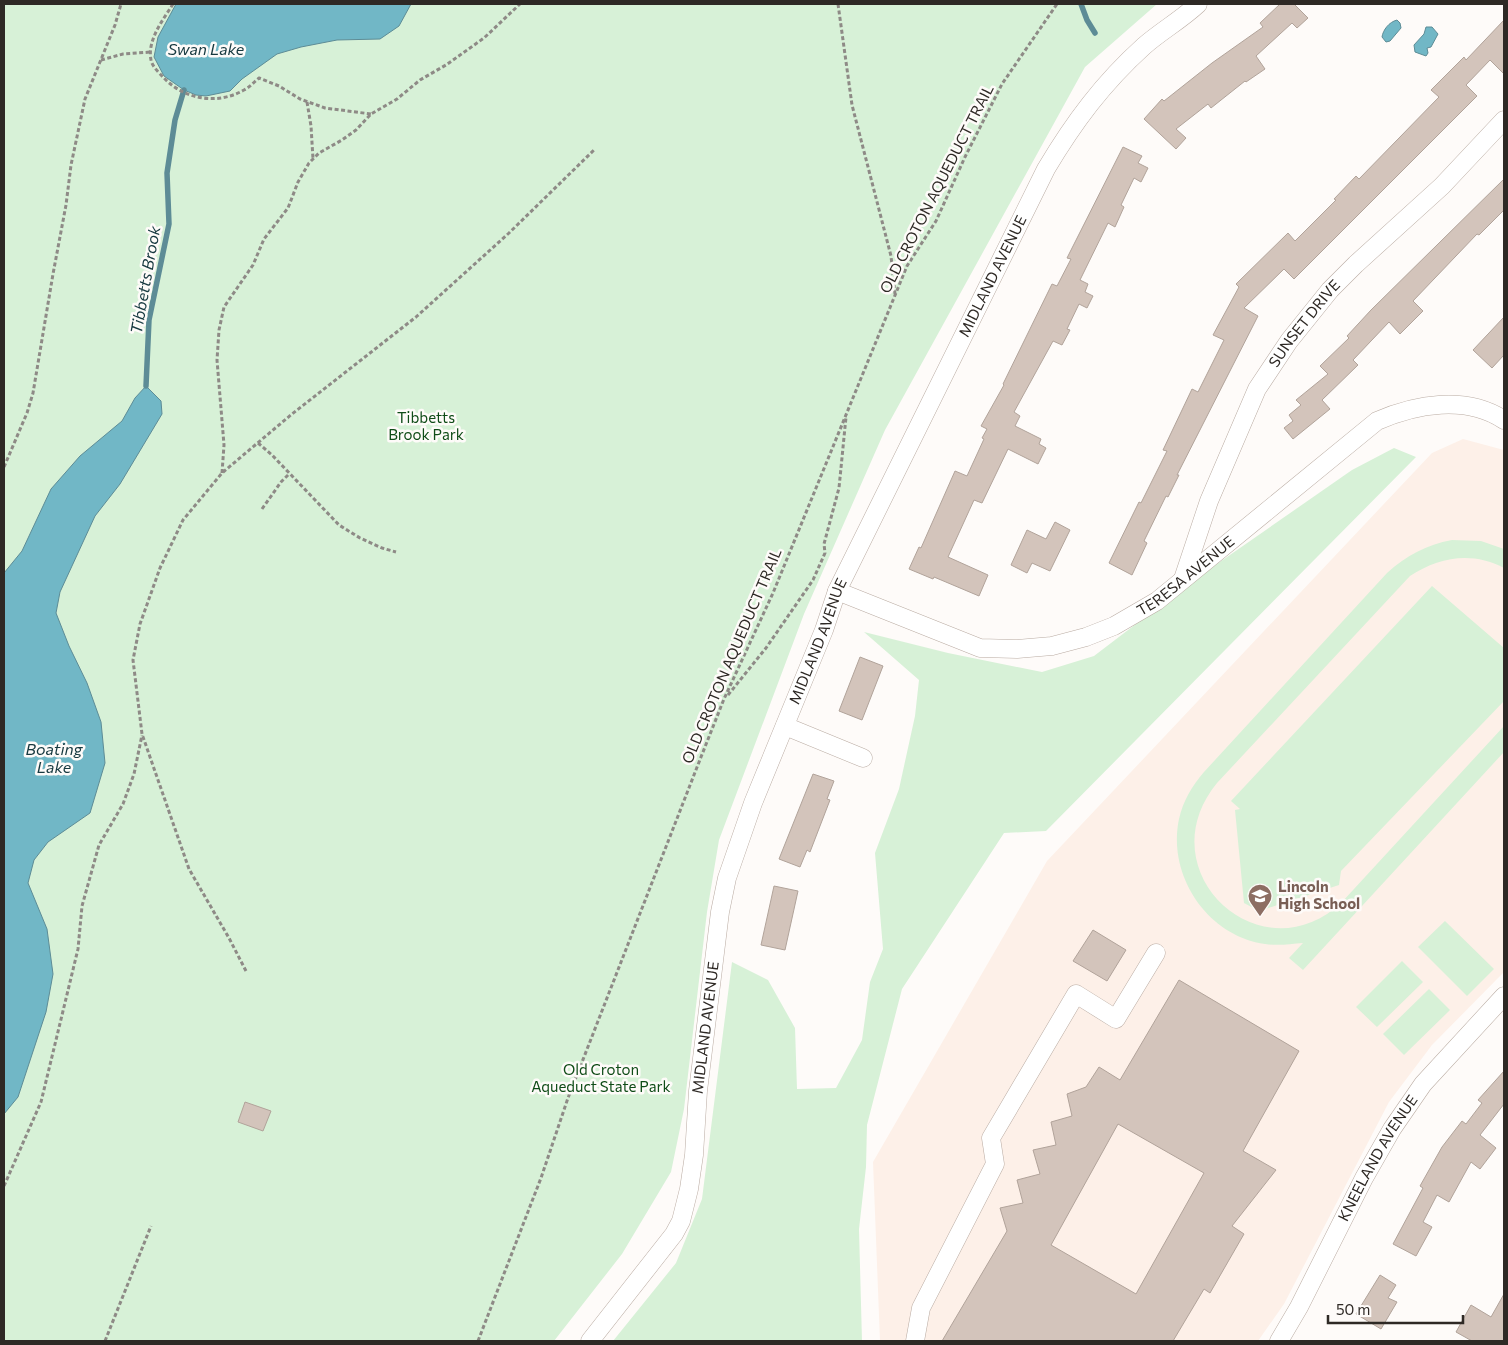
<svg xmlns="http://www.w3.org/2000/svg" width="1508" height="1345" font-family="Commissioner,sans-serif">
<rect width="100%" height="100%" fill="#fefbf9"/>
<polygon fill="#fdf0e8" points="1463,439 1504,450 1504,972 1432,1045 1389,1102 1284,1304 1258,1341 880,1341 873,1162 1047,861 1432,453"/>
<g fill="#d7f1d7">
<polygon points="4,4 1157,4 1085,67 885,430 804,614 719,840 707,912 684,1109 671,1172 622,1254 554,1341 4,1341"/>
<polygon points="1394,448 1416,457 1046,831 1004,833 902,989 867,1125 866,1167 859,1229 862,1341 613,1341 676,1263 702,1199 732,962 768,980 795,1028 797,1089 836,1088 862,1040 870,982 883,949 875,853 899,789 915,716 919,680 864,632 948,653 1042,672 1094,656 1191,582 1352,470"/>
<path d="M1452,540L1481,541L1504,549V568C1472,551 1439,557 1410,576L1217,783C1145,871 1261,979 1342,902L1504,726V752L1303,970L1289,958L1303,943C1290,944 1278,946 1265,944C1207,936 1167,875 1179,819C1183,801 1192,786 1204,772L1387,573C1407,555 1426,545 1452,540Z"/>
<polygon points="1432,586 1504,648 1504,701 1341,871 1339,885 1259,911 1244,903 1235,810 1240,809 1231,801"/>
<polygon points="1445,921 1494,969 1467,996 1418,947"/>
<polygon points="1402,961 1423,982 1377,1027 1356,1007"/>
<polygon points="1429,989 1450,1010 1404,1055 1383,1034"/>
</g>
<g fill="#71b7c6" stroke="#5d8c96">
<polygon points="176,4 411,4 399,26 380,39 337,40 301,47 277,54 242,79 230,91 206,96 196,95 184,90 164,76 154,57 158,37"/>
<path d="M1397,20L1400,23L1401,28L1390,41L1386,42L1382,37C1383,30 1389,22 1397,20Z"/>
<polygon points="1426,27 1432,27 1438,34 1431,47 1427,48 1428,53 1426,56 1415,52 1414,45 1424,34"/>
<polygon points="146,386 161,401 162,414 120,484 95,516 60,592 56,613 69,646 87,683 101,722 105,763 90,813 48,842 34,860 28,883 47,929 53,974 46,1012 18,1097 4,1114 4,573 22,551 51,489 80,456 122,421 135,398"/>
</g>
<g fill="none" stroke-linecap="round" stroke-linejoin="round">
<g stroke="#5d8c96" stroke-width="5.5">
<polyline points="1081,4 1087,20 1095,33"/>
<polyline points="146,386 149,320 169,224 167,173 175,120 184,90"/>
</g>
</g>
<g fill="#d3c4bb" stroke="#b1a39a" fill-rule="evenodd">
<polygon points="1280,4 1294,4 1308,18 1297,28 1292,23 1256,56 1265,69 1246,82 1245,81 1211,108 1208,104 1176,129 1186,138 1176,149 1144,119 1162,99 1164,101 1212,63 1263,27 1260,23"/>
<polygon points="1504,20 1504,74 1490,60 1466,85 1477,96 1294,279 1284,269 1244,308 1258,316 1177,475 1179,475 1168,497 1166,496 1144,541 1147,543 1132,575 1109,563 1139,502 1141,503 1167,451 1163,450 1192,389 1198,392 1224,340 1213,335 1239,287 1236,284 1288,233 1295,241 1336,200 1334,199 1356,176 1359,179 1439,97 1431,90 1464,57 1466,60"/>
<polygon points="1123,147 1142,156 1138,163 1148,168 1141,182 1134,178 1121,205 1124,207 1115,227 1108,223 1080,280 1088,284 1085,292 1093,296 1087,308 1079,304 1067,329 1070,330 1062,345 1053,341 1014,412 1020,416 1015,426 1041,439 1039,444 1046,448 1038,464 1008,449 982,503 974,500 948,557 988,575 979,596 934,577 933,579 909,569 919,547 921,548 955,471 967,476 984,439 982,438 987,429 981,426 1004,385 1003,384 1052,284 1057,286 1071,259 1067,258"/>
<polygon points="1504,179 1504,210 1479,235 1477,234 1413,301 1423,311 1400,334 1389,322 1353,360 1358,365 1322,400 1330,409 1293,439 1284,428 1293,421 1289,415 1301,405 1296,400 1328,374 1320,366 1349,338 1347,336 1371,310"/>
<polygon points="1504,317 1504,355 1492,368 1473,350"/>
<polygon points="1055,522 1070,530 1050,571 1032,563 1027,573 1011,565 1027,530 1046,539"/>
<polygon points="860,657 883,666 862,720 839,711"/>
<polygon points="813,774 834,781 827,799 830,800 810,852 807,850 800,867 779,859"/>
<polygon points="774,886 798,891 785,950 761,945"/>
<polygon points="1093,930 1126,950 1107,981 1073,961"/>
<path d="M1179,980L1299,1051L1243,1151L1276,1170L1232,1226L1244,1234L1210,1293L1204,1289L1173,1341H942L1007,1231L1000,1208L1023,1203L1017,1180L1040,1174L1033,1150L1056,1145L1051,1122L1072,1116L1067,1094L1086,1087L1099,1067L1120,1080ZM1118,1124L1204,1173L1136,1294L1051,1245Z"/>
<polygon points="1504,1071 1504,1104 1480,1135 1496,1148 1480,1169 1471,1162 1449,1202 1437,1195 1423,1222 1432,1227 1416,1256 1393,1244 1423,1188 1420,1186 1442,1147 1462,1121 1466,1124 1482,1103 1478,1100"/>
<polygon points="245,1102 271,1111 263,1131 238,1122"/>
<polygon points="1380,1275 1396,1285 1388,1298 1397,1302 1381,1329 1356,1314"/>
<polygon points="1504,1294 1504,1341 1472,1341 1456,1332 1471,1305 1491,1317"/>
</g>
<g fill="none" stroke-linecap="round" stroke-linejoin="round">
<defs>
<g id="minor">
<path id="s1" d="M1183,579L1209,501L1257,389L1289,341L1330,290L1356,264L1442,186L1504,120"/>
<path id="s2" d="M837,591L980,648L1017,649L1052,646L1086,637L1114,626L1157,601L1377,421C1416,404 1466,395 1504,420"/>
<polyline points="785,726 863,758"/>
<path id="s3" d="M590,1341L674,1234L681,1221L689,1189L694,1155L698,1091L720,912L727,878L753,803L824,630L837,591L1046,169C1074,122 1103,83 1144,46C1161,31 1181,20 1198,4"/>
<polyline points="915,1341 921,1308 995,1164 991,1138 1076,994 1116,1019 1156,953"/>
<path id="s4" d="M1279,1341L1299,1307L1364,1178L1392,1129L1423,1084L1504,996"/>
</g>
</defs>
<use href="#minor" stroke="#baaca3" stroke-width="19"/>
<g stroke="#8e8a86" stroke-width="3" stroke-dasharray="4 2.5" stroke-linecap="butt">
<path d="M173,4C163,20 147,40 151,60C152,66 159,73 164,78C185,100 218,105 244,90C250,87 254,82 259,78L279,86L300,99L325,108L371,114"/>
<polyline points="838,4 852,105 891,256 895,294"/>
<polyline points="101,60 123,54 151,52"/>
<polyline points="307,102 311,126 313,159"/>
<polyline points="258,443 272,455 339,525 360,538 382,548 396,552"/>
<polyline points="4,467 27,413 33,393 53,274 66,205 71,165 85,99 115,25 121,4"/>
<polyline points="222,473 224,445 217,360 219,330 224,307 253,265 264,239 288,208 298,182 309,163 319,153 342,140 356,130 371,114 397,99 420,80 446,65 484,38 520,4"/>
<polyline points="262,509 281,482 289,474"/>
<polyline points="728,695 766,648 813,580 825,553 824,544 839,488 846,417"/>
<polyline points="246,971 229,938 189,869 142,734 133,660 140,624 160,568 183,520 222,473 292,414 416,317 509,233 594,150"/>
<polyline points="4,1186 41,1102 78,949 82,906 99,845 123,804 134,774 142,735"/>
<polyline points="105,1341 151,1226"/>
<polyline points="478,1341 541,1178 568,1098 701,757 724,699 773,593 907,266 936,221 965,157 1002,84 1057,4"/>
</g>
<use href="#minor" stroke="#fff" stroke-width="18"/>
</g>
<defs>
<symbol id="school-pin" viewBox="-11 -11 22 30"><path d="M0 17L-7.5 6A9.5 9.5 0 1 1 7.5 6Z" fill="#8d6e63" stroke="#fefbf9"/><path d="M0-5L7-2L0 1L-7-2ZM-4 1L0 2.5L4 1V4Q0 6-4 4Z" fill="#fff"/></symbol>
</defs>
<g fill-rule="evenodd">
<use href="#school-pin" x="1246" y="882" width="28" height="38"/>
</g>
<g text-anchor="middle" stroke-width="5" stroke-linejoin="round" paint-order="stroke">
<g font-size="15" fill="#2e2925" stroke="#fefbf9">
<text transform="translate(937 189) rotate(-63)" y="5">OLD CROTON AQUEDUCT TRAIL</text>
<text dy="5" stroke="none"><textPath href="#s3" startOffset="1156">MIDLAND AVENUE</textPath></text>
<text dy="5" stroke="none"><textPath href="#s1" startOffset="285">SUNSET DRIVE</textPath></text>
<text dy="5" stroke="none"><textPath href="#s2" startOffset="379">TERESA AVENUE</textPath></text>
<text dy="5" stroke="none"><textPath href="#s3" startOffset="751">MIDLAND AVENUE</textPath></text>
<text transform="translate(732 656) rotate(-67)" y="5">OLD CROTON AQUEDUCT TRAIL</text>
<text dy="5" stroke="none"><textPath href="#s3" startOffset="346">MIDLAND AVENUE</textPath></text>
<text dy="5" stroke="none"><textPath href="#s4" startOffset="208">KNEELAND AVENUE</textPath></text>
</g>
<g font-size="15" fill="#0f4c17" stroke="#fefbf9">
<text x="426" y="423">Tibbetts<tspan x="426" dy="17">Brook Park</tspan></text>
<text x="601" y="1075">Old Croton<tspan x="601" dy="17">Aqueduct State Park</tspan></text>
</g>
<g font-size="15" font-weight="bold" fill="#785e54" stroke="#fefbf9" text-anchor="start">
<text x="1278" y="892">Lincoln<tspan x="1278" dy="17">High School</tspan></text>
</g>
<g font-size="16" font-style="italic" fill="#173940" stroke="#fefbf9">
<text x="206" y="55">Swan Lake</text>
<text transform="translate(145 280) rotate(-80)" y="6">Tibbetts Brook</text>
<text x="54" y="755">Boating<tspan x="54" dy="18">Lake</tspan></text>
</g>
</g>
<rect width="1508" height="1345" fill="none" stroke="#2e2925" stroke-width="10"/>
<path d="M1328 1315v8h135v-8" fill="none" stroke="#2e2925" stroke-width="2.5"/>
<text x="1336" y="1315" font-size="15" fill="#2e2925" stroke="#fefbf9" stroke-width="4" paint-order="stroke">50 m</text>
</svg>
